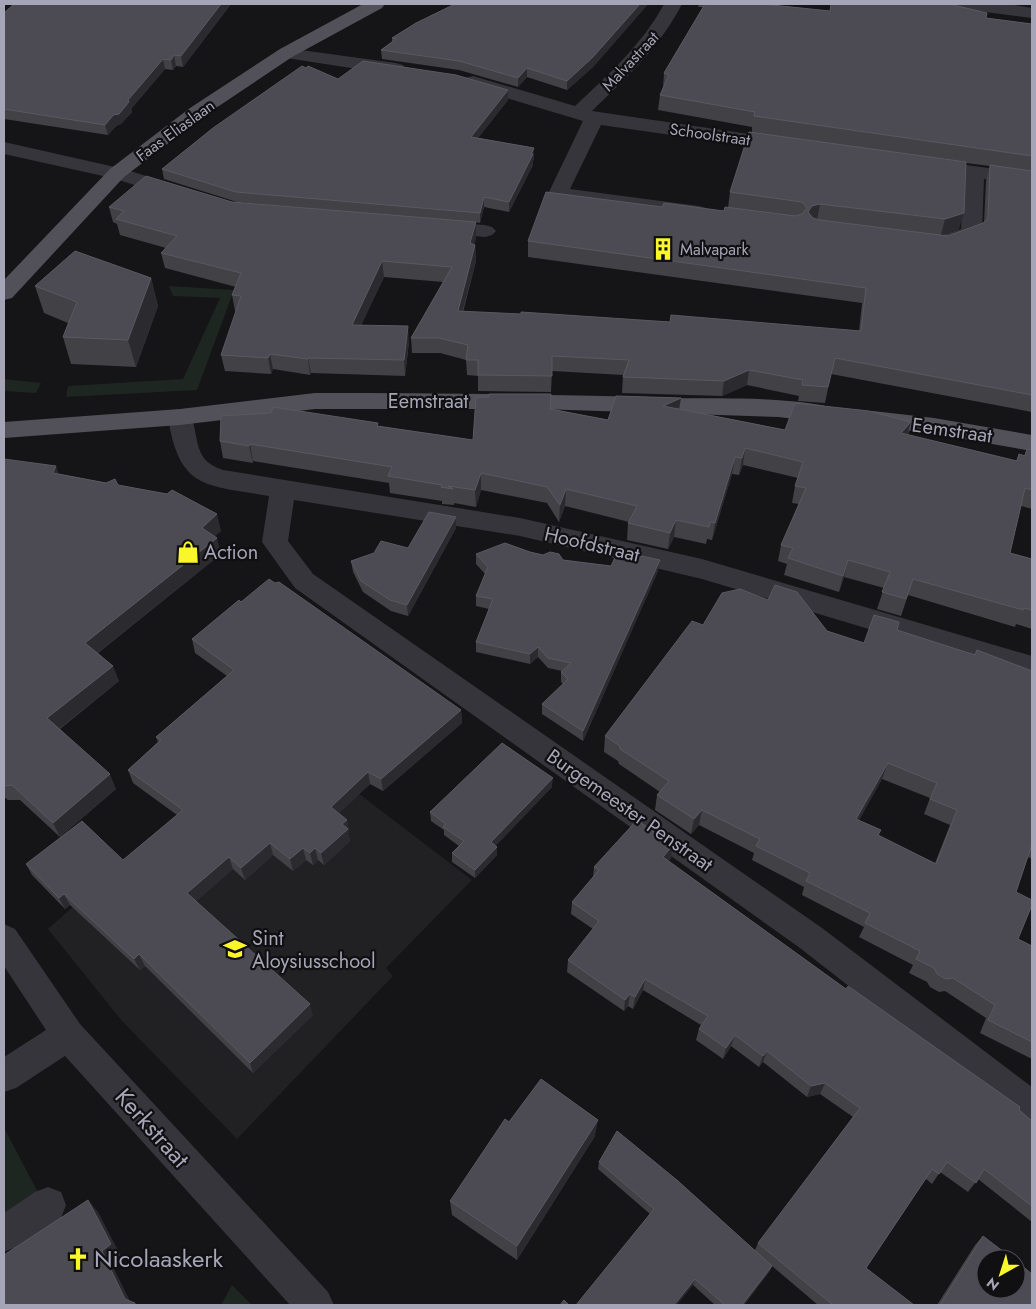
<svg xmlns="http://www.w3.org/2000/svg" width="1036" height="1309" font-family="Jost,sans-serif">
<rect width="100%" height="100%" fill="#151416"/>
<polygon fill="#212023" points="273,728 472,880 386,968 393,976 237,1139 122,1021 48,929"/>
<g fill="#1e2621">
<polygon points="169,286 234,290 197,390 66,397 68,386 183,379 220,298 173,296"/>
<polygon points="4,379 41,383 36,393 4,391"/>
<polygon points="4,1128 39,1194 4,1217"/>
<polygon points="232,1285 252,1305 221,1305"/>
</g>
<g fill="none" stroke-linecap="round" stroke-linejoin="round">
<g fill="#36353b" fill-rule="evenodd">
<path d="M664,4H682C660,47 626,78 592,111L783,139L790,141L793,145L790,149L783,151L601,125L570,189L699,206L706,208L709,212L706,216L699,218L551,198L548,194L583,121L466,86L464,82L466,78L473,76L575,106C608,75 642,45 664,4Z"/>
<polygon points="953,4 1009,4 1032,8 1032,18 962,9 956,8"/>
<polygon points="286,48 396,63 403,65 405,69 403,73 396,75 280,57 277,53 280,49"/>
<polygon points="4,142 124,169 184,188 187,192 184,196 177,198 112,178 4,154"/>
<polygon points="929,160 1032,174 1032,186 984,179 982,233 978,237 940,249 932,248 929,243 932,238 961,229 964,177 922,170 919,166 922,162"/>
<polygon points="439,222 485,225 492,227 496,231 492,235 485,237 432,232 429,228 432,224"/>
<path d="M180,409L188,411C202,434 189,459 223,470L520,518L702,559L1032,656V678L702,579L520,536L294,500L288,541L313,574L822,928L1032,1087V1125L1020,1120L800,948L295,588L262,542L269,496C206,485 179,490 168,417L172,411Z"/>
<polygon points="4,924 15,929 80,1024 328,1292 334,1305 290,1305 65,1056 16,1088 4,1092 4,1057 46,1030 4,966"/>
<polygon points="48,1187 61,1192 66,1205 61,1218 17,1247 4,1252 4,1213 35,1192"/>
</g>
<g fill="#52515a" fill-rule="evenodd">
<polygon points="363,4 385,4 382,8 292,57 204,116 124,177 12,298 4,300 4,280 110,169 190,108 280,49"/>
<path d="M315,393C435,393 555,394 676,398C725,399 792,396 838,409L842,415L838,421L830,423L778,417L540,409H315L180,425L4,438V422L180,409Z"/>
<polygon points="873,411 934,418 1032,435 1032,451 934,434 865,425 861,419 865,413"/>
</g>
</g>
<g fill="#414146" fill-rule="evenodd">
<polygon points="14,4 231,4 183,67 176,66 173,70 165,69 131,109 132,112 121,124 116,126 108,135 4,119 4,13"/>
<polygon points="455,4 648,4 593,67 567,90 527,77 518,87 459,70 382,59 381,50 392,42 392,38"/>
<path d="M699,4H762L830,11L986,18L1032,24V412L831,374L825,403L798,401L799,396L747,385L722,396L622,393L623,375L552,371L551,392L478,391V376L467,375L466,360L440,353H412L411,338L443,282L384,277L361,325L409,342L405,376L311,373L310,375L273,369L271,374L225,371L221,355L236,311H235L232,295L236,287L165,268L161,253L166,248L120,235L117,224L113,222L109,207L232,202L468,222L237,202L164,179L162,169L338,79L508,90V100L478,138L534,148V158L533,161V165L509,212L484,207L480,223L476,222V238L474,244L475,245L476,261L463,312L859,331L862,303L528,257V241L662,207L724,211L728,208L730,192L752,132V127L658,110L660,95L663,88L664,73L703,7H698ZM966,163L990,166L986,181L984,223L948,236L941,235L959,229Z"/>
<polygon points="151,278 158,306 136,367 71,364 63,337 68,323 44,313 35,286"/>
<polygon points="551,409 608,420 679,409 785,430 911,422 908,435 1016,461 1019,454 1024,456 1027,449 1032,450 1032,509 1021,506 1010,553 1032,559 1032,629 1016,624 1015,627 908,595 901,616 877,609 884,588 844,577 839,592 784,575 787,564 778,561 781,545 799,504 792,503 795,486 798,478 743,465 739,475 732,474 712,540 707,539 706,544 674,537 668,549 627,540 628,523 629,522 565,506 559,522 547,503 481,490 476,507 454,503 454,505 442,504 442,501 390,493 389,483 253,461 253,463 223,458 220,441 378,426 473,440"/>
<polygon points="4,459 59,474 118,485 221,531 215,536 221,554 98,653 119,681 60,729 116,789 60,837 20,800 8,800 4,797"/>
<polygon points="456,528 408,616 391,611 363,592 353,572 351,561 408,548"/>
<polygon points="530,552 563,560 611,566 658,571 583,741 542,714 542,704 563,684 561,682 561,672 562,671 548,668 538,657 530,664 476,652 476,642 489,609 476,606 476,596 485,574 476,564 476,554"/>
<path d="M703,625L827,631L864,643L897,630L975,655L1032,671V859L1028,857L1016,892L1018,939L1032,946V1059L980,1033L986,1018L945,991L939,992L930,987L927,982L909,973L913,965L859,937L864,927L802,895L804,887L752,860L754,853L699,825L691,834L655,810L657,795L660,792L619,764L618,761L604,752L605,736ZM882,779L930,798L924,814L950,825L935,863L879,836L859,820Z"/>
<polygon points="192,639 461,710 462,723 383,791 370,784 339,813 347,820 349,832 348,833 350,841 324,865 318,860 313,865 306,860 293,871 273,855 245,880 233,869 196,901 313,1015 253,1073 145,966 140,970 70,905 65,909 32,875 26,864 123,860 177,815 133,783 128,770 158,742 156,737 227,676 195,653"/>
<polygon points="552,787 495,846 497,855 475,878 452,862 452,853 459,846 444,835 444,830 431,821 430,812"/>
<polygon points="673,845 671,858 668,861 846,989 1032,1121 1032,1222 978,1179 968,1192 940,1172 932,1184 926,1179 866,1268 914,1305 818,1305 772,1266 769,1272 744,1305 715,1305 693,1285 650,1214 598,1169 599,1162 755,1250 758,1243 853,1117 820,1094 807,1097 763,1062 759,1067 731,1046 723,1059 696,1040 699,1029 701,1025 643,990 633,1009 628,1006 624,1011 567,972 568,960 593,929 571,914 572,902 593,877 594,867"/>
<polygon points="509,1122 595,1136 517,1260 452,1215 450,1201"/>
<polygon points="983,1236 1032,1305 937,1305 975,1245"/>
</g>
<g fill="#2b2a2e">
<polygon points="221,4 231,4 183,67 181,56"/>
<polygon points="640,4 648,4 593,67 567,90 567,81"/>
<polygon points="174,55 176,66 173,70 171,60"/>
<polygon points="163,59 165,69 131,109 132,112 121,124 116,126 108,135 105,125 128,100"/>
<polygon points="527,68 527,77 518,87 518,78"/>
<polygon points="508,90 508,100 471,147 471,137"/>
<polygon points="534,148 534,158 533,161 533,165 509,212 509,202"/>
<polygon points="484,197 484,207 480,223 480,213"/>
<polygon points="820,204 817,220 809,222 808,212 812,206"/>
<polygon points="964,213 959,229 941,235 945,219"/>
<polygon points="476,222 476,238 471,258 470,243"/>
<polygon points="475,245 476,261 458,327 458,311"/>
<polygon points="382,261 384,277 354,341 352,325"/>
<polygon points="151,278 158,306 136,367 128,340"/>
<polygon points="408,326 409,342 405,376 404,360"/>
<polygon points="270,354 273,369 271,374 268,358"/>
<polygon points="308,358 311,373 310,375 308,359"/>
<polygon points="749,370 747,385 722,396 724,381"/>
<polygon points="681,398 678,416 663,406"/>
<polygon points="911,422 906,439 901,433"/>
<polygon points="250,444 253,461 253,463 249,446"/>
<polygon points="745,448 743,465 739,475 742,458"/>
<polygon points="735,457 732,474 712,540 715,523"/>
<polygon points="56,466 62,483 53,473"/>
<polygon points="481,473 481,490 476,507 475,490"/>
<polygon points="566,489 565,506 559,522 560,505"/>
<polygon points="217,514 221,531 206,544 202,528"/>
<polygon points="456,517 456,528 408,616 407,605"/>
<polygon points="676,520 674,537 668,549 670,533"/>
<polygon points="217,538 221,554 91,658 85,643"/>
<polygon points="660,560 658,571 583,741 583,731"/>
<polygon points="848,560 844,577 839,592 843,576"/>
<polygon points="538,647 538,657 530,664 530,654"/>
<polygon points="113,666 119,681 54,733 47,718"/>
<polygon points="461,710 462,723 383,791 381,779"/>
<polygon points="888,763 882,779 851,834 856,819"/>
<polygon points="368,772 370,784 333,819 331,807"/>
<polygon points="110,774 116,789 60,837 53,823"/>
<polygon points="553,778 552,787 491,851 491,842"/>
<polygon points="702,810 699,825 691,834 694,819"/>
<polygon points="347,820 349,832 348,833 350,841 324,865 321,853 342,824"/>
<polygon points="270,843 273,855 245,880 241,868"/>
<polygon points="673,845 671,858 660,870 663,857"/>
<polygon points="497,847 497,855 475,878 475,870"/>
<polygon points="303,848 306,860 293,871 290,859"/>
<polygon points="315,848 318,860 313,865 310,853"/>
<polygon points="229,857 233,869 192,905 187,893"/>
<polygon points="64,894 70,905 65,909 59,898"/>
<polygon points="139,954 145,966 140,970 134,959"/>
<polygon points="645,979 643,990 633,1009 635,997"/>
<polygon points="630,994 628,1006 624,1011 625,1000"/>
<polygon points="310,1004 313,1015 253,1073 250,1063"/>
<polygon points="735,1035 731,1046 723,1059 726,1048"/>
<polygon points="767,1051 763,1062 759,1067 763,1056"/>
<polygon points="825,1083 820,1094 807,1097 811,1086"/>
<polygon points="598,1120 595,1136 517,1260 517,1246"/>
<polygon points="88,1200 98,1212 121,1256 111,1263 132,1305 125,1299 102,1251"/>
<polygon points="772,1266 769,1272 744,1305 742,1305"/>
<polygon points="695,1279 693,1285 677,1305 674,1305"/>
</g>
<g fill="#4c4b53" stroke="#5a5962" fill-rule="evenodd">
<polygon points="14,4 221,4 181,56 174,55 171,60 163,59 128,100 129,102 119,114 113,115 105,125 4,109 4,13"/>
<polygon points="455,4 640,4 593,57 567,81 527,68 518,78 459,61 381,50 396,39 392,38 416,23"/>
<polygon points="705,4 762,4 830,11 831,4 949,4 987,13 986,18 1032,24 1032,156 754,116 755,112 660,95 669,75 664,73"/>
<polygon points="363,61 456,75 508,90 471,137 534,148 531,154 533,154 509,202 484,197 480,213 236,192 162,169 213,128 302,66 306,68 308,66 338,79"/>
<polygon points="749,132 966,162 964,213 945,219 820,204 812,206 808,212 813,218 820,220 948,236 983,223 988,219 990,165 1032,171 1032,395 835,358 828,387 802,385 803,380 749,370 724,381 623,377 629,360 552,356 552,376 478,375 478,360 466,360 468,345 439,338 411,338 452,267 382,261 352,325 408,326 404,360 308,358 308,359 270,354 268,358 221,355 241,296 232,295 241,273 161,253 177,236 116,219 124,211 109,207 146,176 232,202 476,222 470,243 475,245 458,311 521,314 521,312 670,322 671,315 861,331 866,288 528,241 546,192 662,207 664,203 724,211 725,207 795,216 802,214 807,208 802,202 730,192"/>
<polygon points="75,251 151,278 128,340 63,337 77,302 35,286"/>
<polygon points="489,394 551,394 550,409 608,420 616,396 681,398 663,406 785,430 795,403 869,411 911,422 901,433 1017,461 1019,454 1025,456 1027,449 1032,450 1032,490 1025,488 1010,553 1032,559 1032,610 1023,608 1023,610 913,579 906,599 882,592 890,572 848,560 843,576 788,558 793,548 781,545 806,488 795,486 803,462 745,448 742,458 735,457 715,523 710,522 709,527 676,520 670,533 628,523 637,506 566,489 560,505 547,487 481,473 475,490 448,486 453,489 441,487 442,485 388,476 392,467 250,444 249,446 220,441 221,416 271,413 273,407 378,423 377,426 473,440 476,397 489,397"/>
<polygon points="4,459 56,466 53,473 106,483 115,479 118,485 167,494 172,490 217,514 202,528 217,538 85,643 113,666 47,718 110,774 53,823 12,785 4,786"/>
<polygon points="429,512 456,517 407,605 390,600 361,581 351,561 374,553 381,541 408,548"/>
<polygon points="505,543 530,552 543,555 550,552 559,554 563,560 611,566 618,551 660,560 583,731 542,704 568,679 561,672 571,663 548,658 538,647 530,654 476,642 493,599 476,596 488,567 476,554"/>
<polygon points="269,579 275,583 279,582 461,710 381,779 368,772 331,807 347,820 342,824 348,829 321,853 315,848 310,853 303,848 290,859 270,843 241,868 229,857 187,893 310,1004 250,1063 139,954 134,959 64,894 59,898 26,864 82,821 123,860 183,810 128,770 161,740 156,737 234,670 192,639 239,600 241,602"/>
<path d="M775,585L797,592L827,631L864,643L874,615L899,622L897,630L975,655L977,650L1032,671V844L1016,892L1032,900V905L1018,939L1032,946V1042L988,1020L995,1005L953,978L946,979L937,974L934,968L916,959L920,951L865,923L870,913L806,881L810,873L756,846L760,839L702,810L694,819L657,795L669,781L620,749V746L605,736L692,621L703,625L722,593L740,589L768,600ZM888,763L937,783L930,799L957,810L936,864L878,835L881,830L856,819Z"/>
<polygon points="502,743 553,778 491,842 497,847 475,870 452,853 464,841 443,827 446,824 430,812"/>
<polygon points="637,820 673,845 663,857 846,989 848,986 1020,1107 1019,1110 1032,1121 1032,1206 984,1169 976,1183 947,1162 939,1174 932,1169 866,1268 914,1305 833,1305 758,1243 860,1108 825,1083 811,1086 767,1051 763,1056 735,1035 726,1048 699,1029 708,1016 645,979 635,997 630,994 625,1000 568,960 599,921 572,902 599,870 594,867"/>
<polygon points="541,1079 598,1120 517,1246 450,1201 505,1119 509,1122"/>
<polygon points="617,1131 678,1181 772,1266 742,1305 725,1305 695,1279 674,1305 576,1305 654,1209 599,1162"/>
<polygon points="88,1200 111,1244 102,1251 125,1299 135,1303 135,1305 4,1305 4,1255"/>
<polygon points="983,1236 1013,1259 986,1259 986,1289 1016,1289 1016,1261 1032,1274 1032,1305 940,1305"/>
<polygon points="564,1300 569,1305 560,1305"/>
</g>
<defs>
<symbol id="building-bare" viewBox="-9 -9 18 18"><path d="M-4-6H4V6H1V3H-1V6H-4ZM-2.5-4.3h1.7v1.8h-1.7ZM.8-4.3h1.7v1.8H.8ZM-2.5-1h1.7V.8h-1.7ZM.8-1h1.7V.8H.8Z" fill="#f9f629" stroke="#100f11" stroke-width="2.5" paint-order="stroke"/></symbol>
<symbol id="shop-bare" viewBox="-9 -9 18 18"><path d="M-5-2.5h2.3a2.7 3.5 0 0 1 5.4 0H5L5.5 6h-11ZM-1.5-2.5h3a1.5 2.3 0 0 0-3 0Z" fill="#f9f629" stroke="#100f11" stroke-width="2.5" paint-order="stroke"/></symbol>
<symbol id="school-bare" viewBox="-9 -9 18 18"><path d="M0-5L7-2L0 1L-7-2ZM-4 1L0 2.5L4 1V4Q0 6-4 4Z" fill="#f9f629" stroke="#100f11" stroke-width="2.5" paint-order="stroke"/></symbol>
<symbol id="church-bare" viewBox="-9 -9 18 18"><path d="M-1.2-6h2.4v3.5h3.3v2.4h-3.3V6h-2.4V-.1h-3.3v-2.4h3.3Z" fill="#f9f629" stroke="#100f11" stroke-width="2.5" paint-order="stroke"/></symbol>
</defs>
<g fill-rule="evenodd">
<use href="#building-bare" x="647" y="233" width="32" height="32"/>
<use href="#shop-bare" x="172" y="536" width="32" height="32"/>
<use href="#school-bare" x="219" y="933" width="32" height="32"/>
<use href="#church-bare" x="62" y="1243" width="32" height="32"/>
</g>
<g text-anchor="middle" stroke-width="4.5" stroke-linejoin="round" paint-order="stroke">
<g font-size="16" fill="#a5a5b7" stroke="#100f11">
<text transform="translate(630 61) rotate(-47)" y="6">Malvastraat</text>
<text transform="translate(175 130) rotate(-36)" y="6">Faas Eliaslaan</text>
<text transform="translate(710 134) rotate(8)" y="6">Schoolstraat</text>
</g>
<g font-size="16" fill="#a5a5b7" stroke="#100f11" text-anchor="start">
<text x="680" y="255">Malvapark</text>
</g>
<g font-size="20" fill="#a5a5b7" stroke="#100f11">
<text x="428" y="408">Eemstraat</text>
<text transform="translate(952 430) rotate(8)" y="7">Eemstraat</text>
<text transform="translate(592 544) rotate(13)" y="7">Hoofdstraat</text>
<text transform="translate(630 810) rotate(35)" y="7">Burgemeester Penstraat</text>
</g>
<g font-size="20" fill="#a5a5b7" stroke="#100f11" text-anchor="start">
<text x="204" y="559">Action</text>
<text x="252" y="945">Sint<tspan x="252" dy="23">Aloysiusschool</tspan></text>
</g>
<g font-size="24" fill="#a5a5b7" stroke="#100f11">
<text transform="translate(152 1128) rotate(48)" y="8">Kerkstraat</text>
</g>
<g font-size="24" fill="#a5a5b7" stroke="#100f11" text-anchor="start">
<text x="94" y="1267">Nicolaaskerk</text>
</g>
</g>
<rect width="1036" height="1309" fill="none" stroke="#a5a5b7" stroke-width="10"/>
<g transform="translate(1001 1274) rotate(219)"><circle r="24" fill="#100f11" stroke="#4c4b53"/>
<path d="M0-4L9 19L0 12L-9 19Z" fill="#f9f629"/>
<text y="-8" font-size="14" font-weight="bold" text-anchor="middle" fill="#a5a5b7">N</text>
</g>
</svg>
